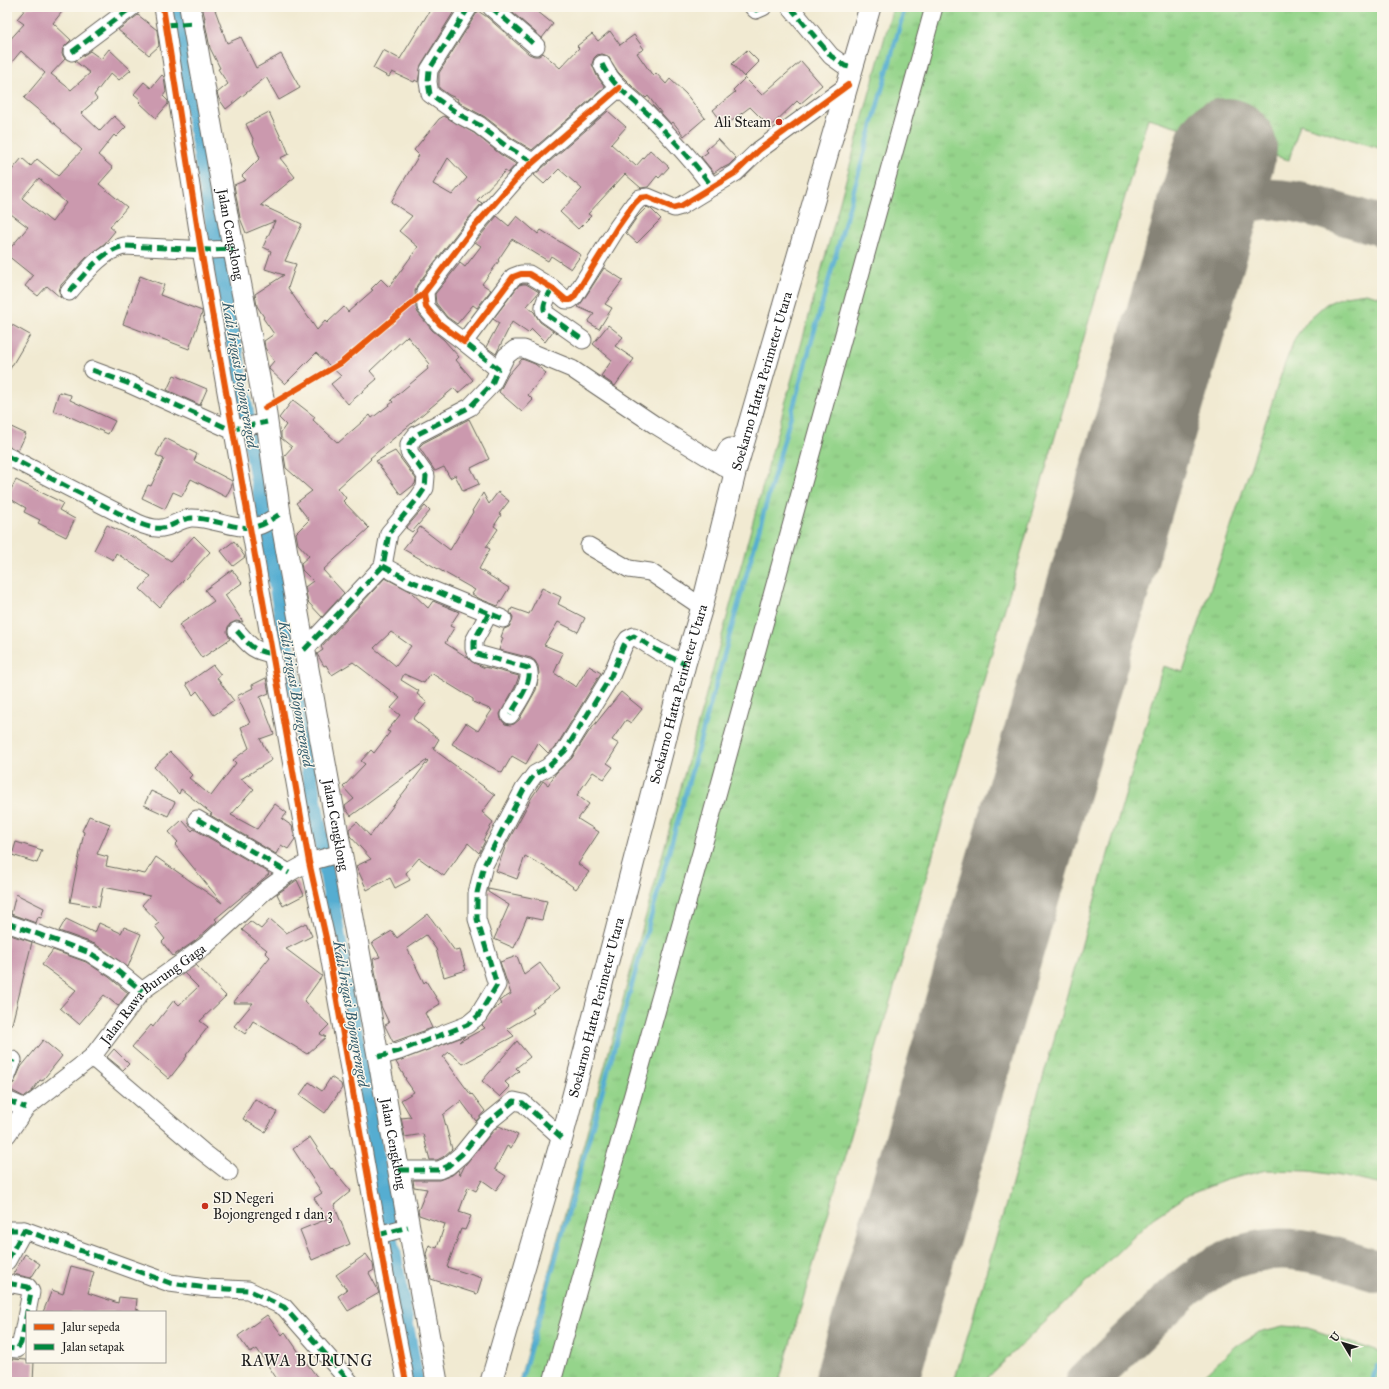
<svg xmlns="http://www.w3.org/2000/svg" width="1389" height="1389" font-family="'IM FELL Great Primer',serif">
<defs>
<pattern id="grass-tufts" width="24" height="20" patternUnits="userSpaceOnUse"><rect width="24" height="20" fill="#95d48b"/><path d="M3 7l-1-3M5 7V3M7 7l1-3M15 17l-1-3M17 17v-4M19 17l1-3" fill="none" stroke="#80b577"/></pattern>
</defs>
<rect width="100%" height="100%" fill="#fbf7ec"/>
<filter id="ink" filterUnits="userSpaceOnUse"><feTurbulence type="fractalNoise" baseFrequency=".025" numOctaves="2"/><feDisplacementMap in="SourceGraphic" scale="8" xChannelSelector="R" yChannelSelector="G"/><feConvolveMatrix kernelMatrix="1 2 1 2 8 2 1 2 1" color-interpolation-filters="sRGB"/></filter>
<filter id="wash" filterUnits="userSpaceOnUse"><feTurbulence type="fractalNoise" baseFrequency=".012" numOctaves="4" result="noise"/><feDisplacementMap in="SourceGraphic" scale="16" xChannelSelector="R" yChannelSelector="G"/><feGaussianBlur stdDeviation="0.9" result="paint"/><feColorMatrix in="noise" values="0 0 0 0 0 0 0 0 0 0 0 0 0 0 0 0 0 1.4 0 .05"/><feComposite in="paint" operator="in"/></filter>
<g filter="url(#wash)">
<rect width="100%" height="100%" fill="#f1ead2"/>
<g fill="url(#grass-tufts)" stroke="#587854">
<polygon points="893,7 1382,7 1382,149 1300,124 1289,160 1148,118 779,1382 519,1382"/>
<polygon points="1366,293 1382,297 1382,1185 1347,1177 1309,1171 1266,1170 1226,1180 1188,1195 1153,1218 983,1382 954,1382 1163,666 1183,672 1284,366 1295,338 1309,319 1326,304 1345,296"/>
<polygon points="1283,1326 1308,1328 1382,1353 1382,1382 1197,1382 1236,1346 1259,1332"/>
</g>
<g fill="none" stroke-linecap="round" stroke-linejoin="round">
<g stroke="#54add1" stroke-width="4.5">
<polyline points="521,1382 905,7"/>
<polyline points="1372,1382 1377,1365"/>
</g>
<polyline stroke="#54add1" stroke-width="16" points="175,7 416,1382"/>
<g stroke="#868377" stroke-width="41">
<path d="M1187,283C1194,265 1200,243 1212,228C1245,189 1281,197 1324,209C1343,215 1363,220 1382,226"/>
<path d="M1086,1382C1106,1362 1127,1343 1147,1323C1188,1284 1221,1250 1281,1249C1315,1249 1350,1263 1382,1272"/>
</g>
<polyline stroke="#868377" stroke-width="102" points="866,1382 1226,149"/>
</g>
<g id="blocks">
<g fill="#cb99ae" fill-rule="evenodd">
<path d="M27,7H66L53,23L71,40L63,48L62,54L65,59L51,74L71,90L90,73L75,61L90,51L101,59L109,49L131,70L119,80L111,73L94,95L97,99L81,113L100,131L114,116L126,127L116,137L114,135L98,155L113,168L99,184L127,207L110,227L115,231L105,243L86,258L61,285L59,291L61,298L47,286L38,296L25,286L33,276L7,255V252L28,227L7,211V176L22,158L31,166L37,159L58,176L82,150L61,131L62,130L24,98L45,73L21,51L7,68V43L24,24L17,19ZM39,178L66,203L52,222L22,198Z"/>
<polygon points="202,7 214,7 227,43 241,37 256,68 281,54 300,88 279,100 266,77 226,109 219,99 217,93 228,84 218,69 220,68 210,48 204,18 205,18"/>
<polygon points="432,7 442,7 453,13 421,65 418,82 415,80 414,82 392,72 389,77 373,68 383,50 400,59"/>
<polygon points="506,7 532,7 553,24 542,38"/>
<polygon points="478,11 487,17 529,54 534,56 539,56 543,53 560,68 579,48 577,46 592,34 598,41 610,31 620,45 634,35 644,49 637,53 653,76 656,73 666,84 670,79 686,94 705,118 684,136 673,122 671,124 662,114 648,96 646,98 633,87 618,72 608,56 602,54 597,55 594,58 592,64 597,76 605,87 532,150 512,138 485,117 465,106 457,101 458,99 449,95 439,88 439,73"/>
<polygon points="138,15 157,30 159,46 149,55 118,30"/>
<polygon points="747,50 759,62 744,77 732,64"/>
<polygon points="801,61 822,85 800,104 797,101 770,127 750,107 725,126 713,110 735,92 733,90 745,78 762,95"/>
<polygon points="162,75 164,77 166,92 163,96 168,101 168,104 156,118 139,102 141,100 134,94 144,82 151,88"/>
<polygon points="608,111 626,127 611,144 636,166 650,150 669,167 659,178 657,176 648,187 641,188 625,174 588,214 591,216 578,229 560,212 582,189 559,169 544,184 534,175"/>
<path d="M269,112L282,140L283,139L289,154L280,158L295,177L261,205L302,224L285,261L296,264L288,288L317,330L325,321L327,323L344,307L348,312L373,290L371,289L381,279L389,287L418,247L399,231L412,216L391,202L419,155L414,150L439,119L444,116L474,133L500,154L516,164L508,173L505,171L477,200L482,203L467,220L417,285L415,291L416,308L418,313L432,330L444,340L459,357L456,360L473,380L458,393L454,388L370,458L371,459L359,470H358L338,488L346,498L343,501L369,528L323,570L344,593L322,617L308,602L305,587L313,581L302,570L301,563L309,556L298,544L296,533L309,520L296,503L312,491L286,468L284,456L292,447L281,438V432L286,425L279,418L293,400L315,417L313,420L338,443L370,415L372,418L393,402L391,400L428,369L427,367L430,364L407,336L370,371L377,379L348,404L331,384L341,376L316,353L285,384L269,369V367L274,361L265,348L264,341L274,334L263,318L264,317L257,306L255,294L284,275L265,269L271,251L263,247L275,221L246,233L240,218L234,185L246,180L242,176L260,158L253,142L254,141L246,124ZM448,158L467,178L452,195L433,184Z"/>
<polygon points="718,139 736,158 729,165 723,168 722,167 714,173 701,157 708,152 706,150"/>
<polygon points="647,207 651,209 661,219 637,243 626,233 637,217"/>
<polygon points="497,216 509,226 517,216 538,234 541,230 581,255 571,269 551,256 548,261 512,239 498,260 499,261 482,284 491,290 477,308 473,305 457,324 447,317 436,303 435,294 460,263 465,267 481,246 475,242"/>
<polygon points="604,268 623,280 605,304 612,308 599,329 588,322 594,314 578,307 582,302"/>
<polygon points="140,276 164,285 160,295 202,311 202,313 189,349 123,324"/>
<polygon points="523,284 526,284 539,292 527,306 534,312 540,322 553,331 545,342 532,329 528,333 512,322 496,354 486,347 499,323 493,319 519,285"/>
<polygon points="7,322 30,335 7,374"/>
<polygon points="608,325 623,337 615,346 634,359 615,386 601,376 612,360 593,344"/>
<polygon points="522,359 535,364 546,373 528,395 533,400 522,412 499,392 508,375"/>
<polygon points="174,375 207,389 200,405 167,390"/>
<polygon points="59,392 71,395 70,400 115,421 108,434 64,414 53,411"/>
<polygon points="469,419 489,459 471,468 479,484 463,491 455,475 450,478 444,467 435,471 419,447 423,443"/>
<polygon points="7,425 26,434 18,451 7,445"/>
<polygon points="165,438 197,454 194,461 232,481 232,485 226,497 191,479 182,496 173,492 165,509 142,498 148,485 151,486 164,459 156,455"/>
<polygon points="395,451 416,479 415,484 401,495 376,461"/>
<polygon points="16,480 63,503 59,510 75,519 66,537 38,523 40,520 24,512 26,508 7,497"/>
<polygon points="498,492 509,501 499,514 501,515 494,526 498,529 486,547 490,549 479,569 509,588 498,606 480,599 472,594 475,590 403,549 420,527 450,550 473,512 472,511 483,493 489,504"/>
<polygon points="425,506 430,511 412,532 406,528"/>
<polygon points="107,525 135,538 171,561 194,536 210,552 159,607 140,589 151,576 116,553 113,560 94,550"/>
<polygon points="234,541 245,557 233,566 221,551"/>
<polygon points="232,570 242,583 225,595 243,622 236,621 230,624 228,627 227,632 230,639 202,658 179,625 214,601 205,590"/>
<path d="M385,578L410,591L428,608L433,601L459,612L450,626L454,628L445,643L467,657L474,663L485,668V667L519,676L515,687L500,714L501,719L505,724L510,725L514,724L519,720L536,690L539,674L538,666L535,661L531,658L499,650L503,638L501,637L504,629L509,627L512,622L513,617L510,612L512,608L529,614L542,588L561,597L558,604L585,618L578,632L558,622L544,645L563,653L554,673L576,687L589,666L601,673L557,745L548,753L538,743L526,764L512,756L502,773L452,744L466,723L478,731L492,710L473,702V699L431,673L424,683L404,674L401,680L419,691L417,694L427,702L413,719L439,739L433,749L495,795L482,812L493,822L483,840L485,841L479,853L468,843L444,876L419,858L406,873L410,880L395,888L390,878L367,890L356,866L371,859L350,836L349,829L357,822L370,836L428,761L427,760L351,816L346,809L345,806L354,799L343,787L365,764L361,761L371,750L374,753L390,732L387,731L400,715L391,708L400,698L353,662L332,675L326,665L324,666L317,654L323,650L321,647ZM391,632L411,646L396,666L374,648Z"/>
<polygon points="213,665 221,675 217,678 234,701 214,715 197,691 193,695 186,684"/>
<polygon points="266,678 269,693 260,697 274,734 260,739 272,760 241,779 254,789 231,815 257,829 275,804 287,813 282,819 292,826 295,839 288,849 281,845 276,854 210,815 212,814 181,789 179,794 154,767 170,752 192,775 189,778 211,796 236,763 233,760 249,748 241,727 250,723 237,696 253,688 252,685"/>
<polygon points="621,692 642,709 631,723 626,720 612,740 619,744 607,763 613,767 604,779 593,772 577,795 589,804 578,819 599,832 578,864 589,872 576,889 547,868 525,856 517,879 496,871 506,845 532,797 543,781 548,785 556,773 572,758 588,733"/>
<polygon points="151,791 175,802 168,816 144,805"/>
<polygon points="89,816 110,824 97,854 108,857 106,866 145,874 156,857 222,903 175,845 178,842 169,832 182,820 192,831 194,829 268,872 269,874 215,919 217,921 195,941 173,956 162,942 165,939 155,926 159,923 142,905 150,896 103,887 99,907 70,902 84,832 82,831"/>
<polygon points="16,842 42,850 37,863 12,855"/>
<polygon points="297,880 304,895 283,906 277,894"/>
<polygon points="488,889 547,901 542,920 527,917 514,948 494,939 509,905 488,892"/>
<polygon points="16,894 44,908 41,918 38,917 36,923 11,914"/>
<polygon points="428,914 455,951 460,950 466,970 444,977 436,949 426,935 407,948 424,983 426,981 440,1004 425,1013 432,1028 393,1042 385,1026 385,1025 389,1023 381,1006 373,959 380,957 372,943 392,931 397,938"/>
<polygon points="66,919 95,933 99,923 121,933 124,927 141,934 128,967 95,944 59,931"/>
<polygon points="270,919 286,933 306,923 312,936 286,949 322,976 304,1001 329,1025 320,1034 326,1037 307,1054 253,1021 245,1034 234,1026 253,1003 233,1003 270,957 265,952 267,950 242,930 250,921 261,929"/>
<polygon points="7,934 32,942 12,1024 7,1023"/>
<polygon points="53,950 86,962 109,977 128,993 118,1006 104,995 79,1024 60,1008 76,990 42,965"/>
<polygon points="517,956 524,975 540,963 559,989 532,1010 534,1013 507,1029 514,1036 463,1064 449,1052 443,1057 471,1095 472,1094 485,1111 476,1121 461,1101 443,1115 452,1149 443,1157 437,1160 430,1160 423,1134 405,1137 401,1118 411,1117 401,1100 414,1092 405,1079 406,1079 396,1062 465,1036 459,1042 485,1028 482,1025 494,1009 501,1004 499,1001 511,994 500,962"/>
<polygon points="196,965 226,996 200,1021 208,1027 186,1055 187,1056 169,1079 132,1047 151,1025 153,1027 174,1000 179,1005 198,987 184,973"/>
<polygon points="43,1040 62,1056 42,1081 40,1080 32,1091 24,1097 13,1091 7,1087 7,1086 14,1083 21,1067"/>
<polygon points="517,1041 530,1057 516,1068 519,1071 505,1082 510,1087 500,1097 482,1081"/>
<polygon points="114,1049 129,1064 123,1070 107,1057"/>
<polygon points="331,1077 341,1084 342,1088 325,1113 300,1095 309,1082 322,1091"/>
<polygon points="255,1099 277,1112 265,1132 243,1119"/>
<polygon points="499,1126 518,1135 511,1148 507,1146 495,1169 506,1176 496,1190 482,1180 476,1191 468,1187 459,1212 471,1216 465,1230 461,1229 447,1267 482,1278 477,1294 431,1279 426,1254 429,1245 437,1248 445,1224 419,1215 418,1211 427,1189 414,1187 413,1180 439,1180 452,1175 458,1170 460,1175 465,1165 494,1130"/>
<polygon points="310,1137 331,1169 332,1168 351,1191 334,1205 350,1244 312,1260 300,1230 327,1219 314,1198 322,1193 293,1149"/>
<polygon points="25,1254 40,1264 31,1278 13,1274"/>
<polygon points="366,1254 373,1264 374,1270 369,1273 377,1288 379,1293 348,1311 338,1296 347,1290 336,1275"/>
<polygon points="71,1266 94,1272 88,1293 118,1303 119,1297 137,1299 136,1309 139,1310 139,1312 43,1312 52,1290 63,1294"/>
<polygon points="267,1315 282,1335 285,1332 305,1361 321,1382 279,1382 257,1349 250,1353 238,1336"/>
<polygon points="12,1359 27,1360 27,1362 34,1362 33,1382 7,1382 7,1360 12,1360"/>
</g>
</g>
</g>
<g filter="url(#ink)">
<use href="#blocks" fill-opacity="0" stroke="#67645c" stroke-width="1"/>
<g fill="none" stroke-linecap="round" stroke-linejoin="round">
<defs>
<g id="minor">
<polyline points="163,7 201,250 309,862 326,938 385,1274 406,1382"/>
<polyline points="469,7 429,70 428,82 430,94 460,115 479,125 506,146 534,163"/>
<polyline points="491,7 536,46"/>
<polyline points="753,7 756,10 763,7"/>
<polyline points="790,7 831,56 845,66 853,68"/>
<polyline points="72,52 132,7"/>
<path d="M602,64C611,84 629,96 645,111C669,135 693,160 712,187"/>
<polyline points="619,88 522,172 475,226 425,291 426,307 440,324 464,342 513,277 521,274 529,274 552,288 566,300 570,300 574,297 617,228 634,204 640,198 648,197 674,208 681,206 735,173 759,150 848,85"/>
<path d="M552,288C548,297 540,306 546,314L583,340"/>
<path d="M69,292C84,275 101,251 124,246L209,250L233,249"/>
<polyline points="464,342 498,369"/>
<polyline points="92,370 127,383 227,428 234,429 267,422"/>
<path d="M7,456L138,523C145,526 154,529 162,528C172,527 180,519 191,518C212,517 237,532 258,526C266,524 273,518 280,514"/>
<polyline points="736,469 726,461 723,457 728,448 730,447 741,453"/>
<polyline points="589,546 629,569 650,572 702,607"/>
<polyline points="383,566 411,581 503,619"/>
<path d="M489,613L474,641V649L477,654L528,668C534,681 517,703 510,715"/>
<path d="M237,631C250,646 253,651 273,654"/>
<polyline points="304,650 383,566 389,533 419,497 425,488 426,476 409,452 409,444 416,435 470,407 492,384 506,356 515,349 524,349 572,369 655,425 735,474"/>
<polyline points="197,819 289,873"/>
<polyline points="7,923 90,953 115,969 142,991"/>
<polyline points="92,1057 203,1152 229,1172"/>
<polyline points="378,1057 399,1051 467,1025 478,1016 497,985 477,919 477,893 484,865 524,789 535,774 548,767 565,751 611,676 624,645 628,639 634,636 658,651 685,664"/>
<polyline points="7,1076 13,1060"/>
<polyline points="7,1100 26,1108"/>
<path id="s1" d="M7,1135L26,1108L92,1057L142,991L205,946L267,889L289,873L309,862L341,853"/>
<polyline points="399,1170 439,1170 448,1166 462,1154 487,1123 514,1101 523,1103 562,1138"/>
<polyline points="7,1230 24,1230 170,1283 207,1288 248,1290 284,1307 350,1382"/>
<polyline points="378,1235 408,1227"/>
<polyline points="7,1261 24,1230"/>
<polyline points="7,1283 28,1287 31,1292 21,1343 17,1349 7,1348"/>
<polyline points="552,1382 706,835 934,7"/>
</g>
<g id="major">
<path id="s2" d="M190,7L228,220L265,408L280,514L437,1382"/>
<path id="s3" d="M491,1382L562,1138L685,664L702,607L736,469L870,7"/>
</g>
</defs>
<use href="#minor" stroke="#67645c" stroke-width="19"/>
<use href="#major" stroke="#67645c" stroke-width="23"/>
<use href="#minor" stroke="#fff" stroke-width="17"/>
<use href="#major" stroke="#fff" stroke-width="21"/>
<g stroke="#00873e" stroke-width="5" stroke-dasharray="10 5" stroke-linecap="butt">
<polyline points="469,7 429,70 428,82 430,94 460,115 479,125 506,146 534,163"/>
<polyline points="491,7 536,46"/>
<polyline points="753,7 756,10 763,7"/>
<polyline points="790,7 831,56 845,66 853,68"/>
<polyline points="166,25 193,23"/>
<polyline points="72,52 132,7"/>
<path d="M602,64C611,84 629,96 645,111C669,135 693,160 712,187"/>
<path d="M552,288C548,297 540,306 546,314L583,340"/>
<path d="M69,292C84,275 101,251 124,246L209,250L233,249"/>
<polyline points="92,370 127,383 227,428 234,429 267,422"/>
<path d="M7,456L138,523C145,526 154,529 162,528C172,527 180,519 191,518C212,517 237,532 258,526C266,524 273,518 280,514"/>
<polyline points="383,566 411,581 503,619"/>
<path d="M489,613L474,641V649L477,654L528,668C534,681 517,703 510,715"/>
<path d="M237,631C250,646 253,651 273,654"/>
<polyline points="304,650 383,566 389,533 419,497 425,488 426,476 409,452 409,444 416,435 470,407 492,384 498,369 464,342"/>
<polyline points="197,819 289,873"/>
<polyline points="7,923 90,953 115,969 142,991"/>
<polyline points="378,1057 399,1051 467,1025 478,1016 497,985 477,919 477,893 484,865 524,789 535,774 548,767 565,751 611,676 624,645 628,639 634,636 658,651 685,664"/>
<polyline points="7,1076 13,1060"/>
<polyline points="7,1100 26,1108"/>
<polyline points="399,1170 439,1170 448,1166 462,1154 487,1123 514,1101 523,1103 562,1138"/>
<polyline points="7,1230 24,1230 170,1283 207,1288 248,1290 284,1307 350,1382"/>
<polyline points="378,1235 408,1227"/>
<polyline points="7,1261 24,1230"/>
<polyline points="7,1283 28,1287 31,1292 21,1343 17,1349 7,1348"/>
</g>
<defs>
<g id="cycleway">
<polyline points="163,7 201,250 309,862 326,938 385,1274 406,1382"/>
<polyline points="424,293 426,307 440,324 464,342 513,277 521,274 529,274 552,288 566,300 570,300 574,297 617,228 634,204 640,198 648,197 674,208 681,206 735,173 759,150 848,85"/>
<polyline points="265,408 341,363 424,293 475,226 522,172 619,88"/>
</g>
</defs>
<use href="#cycleway" stroke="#fbf7ec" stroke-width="8"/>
<use href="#cycleway" stroke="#e8590c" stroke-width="6"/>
</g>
</g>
<g fill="#c8321e" stroke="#fbf7ec" stroke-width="1.5">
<circle cx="779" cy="122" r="4"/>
<circle cx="205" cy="1206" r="4"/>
</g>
<g text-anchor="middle" stroke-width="3" stroke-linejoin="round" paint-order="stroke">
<g font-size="14" fill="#1c1c1c" stroke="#fbf7ec" text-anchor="end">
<text x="771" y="127">Ali Steam</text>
<text x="213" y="1203" text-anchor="start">SD Negeri<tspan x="213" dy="16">Bojongrenged 1 dan 3</tspan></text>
</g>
<g font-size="14" fill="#1c1c1c" stroke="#fbf7ec">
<text dy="5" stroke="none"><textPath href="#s2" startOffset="231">Jalan Cengklong</textPath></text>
<text dy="5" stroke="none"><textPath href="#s3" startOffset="1037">Soekarno Hatta Perimeter Utara</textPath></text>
<text dy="5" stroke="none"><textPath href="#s3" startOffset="713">Soekarno Hatta Perimeter Utara</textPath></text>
<text dy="5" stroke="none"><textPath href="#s2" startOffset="831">Jalan Cengklong</textPath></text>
<text dy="5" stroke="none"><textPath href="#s1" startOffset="205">Jalan Rawa Burung Gaga</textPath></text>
<text dy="5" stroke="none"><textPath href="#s3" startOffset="389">Soekarno Hatta Perimeter Utara</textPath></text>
<text dy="5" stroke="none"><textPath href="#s2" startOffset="1155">Jalan Cengklong</textPath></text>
</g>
<g font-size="15" font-style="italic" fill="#355d6d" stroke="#fbf7ec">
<text transform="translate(240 375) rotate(80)" y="5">Kali Irigasi Bojongrenged</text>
<text transform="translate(296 694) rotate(80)" y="5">Kali Irigasi Bojongrenged</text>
<text transform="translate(351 1014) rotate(80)" y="5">Kali Irigasi Bojongrenged</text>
</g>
<g font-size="16" letter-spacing="1" fill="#1c1c1c" stroke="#fbf7ec">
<text x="307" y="1366">RAWA BURUNG</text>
</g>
</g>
<rect width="1389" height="1389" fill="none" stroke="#fbf7ec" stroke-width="24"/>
<rect x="26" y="1311" width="140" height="52" fill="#fbf7ec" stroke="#a29f99"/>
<rect x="34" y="1324" width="20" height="6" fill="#e8590c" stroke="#a29f99"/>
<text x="62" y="1331" font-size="12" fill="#1c1c1c">Jalur sepeda</text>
<rect x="34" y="1344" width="20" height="6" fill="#00873e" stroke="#a29f99"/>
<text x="62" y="1351" font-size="12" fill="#1c1c1c">Jalan setapak</text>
<g transform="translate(1343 1343) rotate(308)" stroke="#fbf7ec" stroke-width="3" paint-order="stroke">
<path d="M0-3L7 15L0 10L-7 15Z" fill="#1c1c1c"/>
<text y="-6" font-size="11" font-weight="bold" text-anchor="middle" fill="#1c1c1c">U</text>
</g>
</svg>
